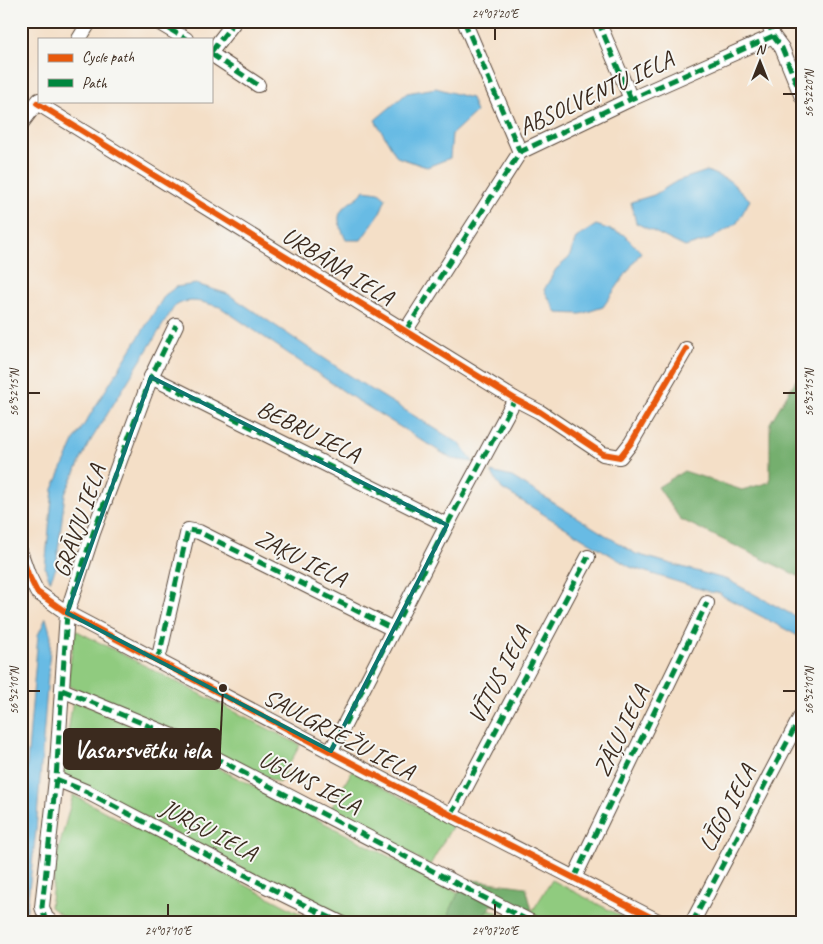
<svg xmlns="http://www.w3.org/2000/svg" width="823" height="944" font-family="Caveat,sans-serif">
<rect width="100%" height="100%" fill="#f6f6f2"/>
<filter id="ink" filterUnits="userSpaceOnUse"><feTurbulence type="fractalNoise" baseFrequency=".02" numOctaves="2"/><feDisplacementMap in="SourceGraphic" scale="10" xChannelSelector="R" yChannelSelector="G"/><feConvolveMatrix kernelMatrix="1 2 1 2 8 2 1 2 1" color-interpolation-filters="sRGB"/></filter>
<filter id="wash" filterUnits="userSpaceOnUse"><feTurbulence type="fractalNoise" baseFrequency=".0096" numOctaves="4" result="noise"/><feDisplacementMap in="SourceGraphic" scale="20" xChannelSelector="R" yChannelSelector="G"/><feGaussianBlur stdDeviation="1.12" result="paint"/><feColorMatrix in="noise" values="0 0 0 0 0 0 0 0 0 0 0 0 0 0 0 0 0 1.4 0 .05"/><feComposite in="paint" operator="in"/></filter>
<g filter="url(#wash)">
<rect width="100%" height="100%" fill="#f4dfc7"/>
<g fill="#90cb7f" stroke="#667a4e">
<polygon points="75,630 300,745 279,783 67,685"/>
<polygon points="73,699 143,729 517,923 347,923 62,774"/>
<polygon points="352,771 453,825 430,865 330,810"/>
<polygon points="73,795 318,923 71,923 50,907 57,855"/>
<polygon points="552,880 634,923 545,923 530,915"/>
</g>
<g fill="#74af6e" stroke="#586c46">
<polygon points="802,363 802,578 680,519 658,487 684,471 742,490 770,482 770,423 799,375"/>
<polygon points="465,879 526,887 532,910 491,905 479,923 457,923 449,913"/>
</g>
<g fill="#68bbe4" stroke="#527281">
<polygon points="436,88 471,98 476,112 452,134 450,158 427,167 397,157 375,120 407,93"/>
<polygon points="707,171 730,181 750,200 737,223 711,239 685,247 636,223 631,202 654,195 677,181"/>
<path d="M364,190L379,192L386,198L380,213L361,240H346C338,222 333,214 352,201C357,198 361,195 364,190Z"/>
<polygon points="596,225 623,234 641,252 603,307 581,314 557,313 544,290 556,269 569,258 576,238"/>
<path d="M196,284L228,294L364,385L460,444L473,462L452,459L355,399L220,307C204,303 189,296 174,307L88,445L65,494L56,568L50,581L45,568L53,489L75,439L165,295L176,287Z"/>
<polygon points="491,472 512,477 636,554 728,580 802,620 802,638 721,595 721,593 710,592 630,567 502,489"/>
<polygon points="46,618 51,636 36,831 25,923 21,923 21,834 38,635"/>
</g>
</g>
<g filter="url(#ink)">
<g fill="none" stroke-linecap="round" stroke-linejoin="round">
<defs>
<g id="minor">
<polyline points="156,21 186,39"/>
<polyline points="464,21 520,152"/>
<polyline points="598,21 631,99"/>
<polyline points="768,21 773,36 782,48 802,97"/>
<polyline points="79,39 90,21"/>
<polyline points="211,52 235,21"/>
<polyline points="211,54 258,85"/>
<polyline points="37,103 515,399 540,412 603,454 620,457 631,443 686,349"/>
<polyline points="21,124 39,100"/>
<polyline points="406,330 520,152 631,99 773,36"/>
<polyline points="151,377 447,525"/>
<polyline points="21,554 28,574 37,592 67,613 451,815 662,923"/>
<polyline points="156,659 160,652 188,530 199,532 393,629"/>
<polyline points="62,690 173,736 533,923"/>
<polyline points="331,751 447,525 515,399"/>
<polyline points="56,779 87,792 266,886 341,923"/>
<polyline points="451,815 588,557"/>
<polyline points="574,878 707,603"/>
<polyline points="53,923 46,918 42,907 56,779 67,613 93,533 151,377 176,325"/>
<polyline points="692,923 802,714"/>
</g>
</defs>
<use href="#minor" stroke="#574537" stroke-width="16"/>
<use href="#minor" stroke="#fff" stroke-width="14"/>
<g stroke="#00873e" stroke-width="5" stroke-dasharray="10 5" stroke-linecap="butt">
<polyline points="156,21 186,39"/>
<polyline points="464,21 520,152"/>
<polyline points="598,21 631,99"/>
<polyline points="768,21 773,36 782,48 802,97"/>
<polyline points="211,52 235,21"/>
<polyline points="211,54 258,85"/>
<polyline points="406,330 520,152 631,99 773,36"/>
<polyline points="151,377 447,525"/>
<polyline points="156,659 160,652 188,530 199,532 393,629"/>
<polyline points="62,690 173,736 533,923"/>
<polyline points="331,751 447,525 515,399"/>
<polyline points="56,779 87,792 266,886 341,923"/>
<polyline points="451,815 588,557"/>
<polyline points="574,878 707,603"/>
<polyline points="46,923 42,907 56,779 67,613 93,533 151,377 176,325"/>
<polyline points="692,923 802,714"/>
</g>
<defs>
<g id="cycleway">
<polyline points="37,103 515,399 540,412 603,454 620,457 631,443 686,349"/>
<polyline points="21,554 28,574 37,592 67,613 451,815 662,923"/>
</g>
</defs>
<use href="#cycleway" stroke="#f6f6f2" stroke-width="9"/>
<use href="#cycleway" stroke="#e8590c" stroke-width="6"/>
</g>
</g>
<path fill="none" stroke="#0f766e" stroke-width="4" stroke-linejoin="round" d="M151,377L447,525L331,751L67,613Z"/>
<path fill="none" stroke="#3b2a1e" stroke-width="2" d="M495,28V40M783,94H796M28,393H40M783,393H796M28,691H40M783,691H796M168,904V916M495,904V916"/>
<g text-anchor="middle" stroke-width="4" stroke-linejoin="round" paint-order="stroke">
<g font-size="24" fill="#3b2a1e" stroke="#f6f6f2">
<text transform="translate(596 93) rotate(-25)" y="8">ABSOLVENTU IELA</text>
<text transform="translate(338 266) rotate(32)" y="8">URBĀNA IELA</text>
<text transform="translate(309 431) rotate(26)" y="8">BEBRU IELA</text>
<text transform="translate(79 521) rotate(-71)" y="8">GRĀVJU IELA</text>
<text transform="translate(301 558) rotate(27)" y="8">ZAĶU IELA</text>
<text transform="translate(499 675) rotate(-62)" y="8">VĪTUS IELA</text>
<text transform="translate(621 731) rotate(-64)" y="8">ZĀĻU IELA</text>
<text transform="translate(339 734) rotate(28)" y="8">SAULGRIEŽU IELA</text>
<text transform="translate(310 782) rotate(27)" y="8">UGUNS IELA</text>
<text transform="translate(727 808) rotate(-62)" y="8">LĪGO IELA</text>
<text transform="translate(209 830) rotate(28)" y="8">JURĢU IELA</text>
</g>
</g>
<path fill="none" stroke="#3b2a1e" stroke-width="2" d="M223 688L220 749"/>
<circle fill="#3b2a1e" stroke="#f6f6f2" stroke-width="2" cx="223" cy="688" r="5"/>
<rect fill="#3b2a1e" stroke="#3b2a1e" stroke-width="2" x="64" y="729" width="156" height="40" rx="5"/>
<g font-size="25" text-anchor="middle" font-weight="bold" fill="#fff">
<text x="142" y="758">Vasarsvētku iela</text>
</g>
<rect width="823" height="944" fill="none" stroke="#f6f6f2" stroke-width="55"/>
<rect x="38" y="38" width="175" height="65" fill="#f6f6f2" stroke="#aba49d"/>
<rect x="48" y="54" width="25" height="8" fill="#e8590c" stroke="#aba49d"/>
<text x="82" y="62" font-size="15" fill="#3b2a1e">Cycle path</text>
<rect x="48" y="79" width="25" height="8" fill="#00873e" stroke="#aba49d"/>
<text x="82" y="88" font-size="15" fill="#3b2a1e">Path</text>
<g transform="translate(760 62)" stroke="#f6f6f2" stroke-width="4" paint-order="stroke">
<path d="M0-4L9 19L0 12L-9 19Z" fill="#3b2a1e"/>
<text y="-8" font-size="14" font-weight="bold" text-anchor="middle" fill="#3b2a1e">N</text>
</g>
<rect x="28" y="28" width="768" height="888" fill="none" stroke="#3b2a1e" stroke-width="2"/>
<g font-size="12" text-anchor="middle" fill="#3b2a1e">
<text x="495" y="18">24°07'20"E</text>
<text transform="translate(809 94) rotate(-90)" y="4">56°52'20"N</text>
<text transform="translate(14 393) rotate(-90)" y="4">56°52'15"N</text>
<text transform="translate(809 393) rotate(-90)" y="4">56°52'15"N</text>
<text transform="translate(14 691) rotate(-90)" y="4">56°52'10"N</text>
<text transform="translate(809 691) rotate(-90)" y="4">56°52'10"N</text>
<text x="168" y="935">24°07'10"E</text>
<text x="495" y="935">24°07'20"E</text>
</g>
</svg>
